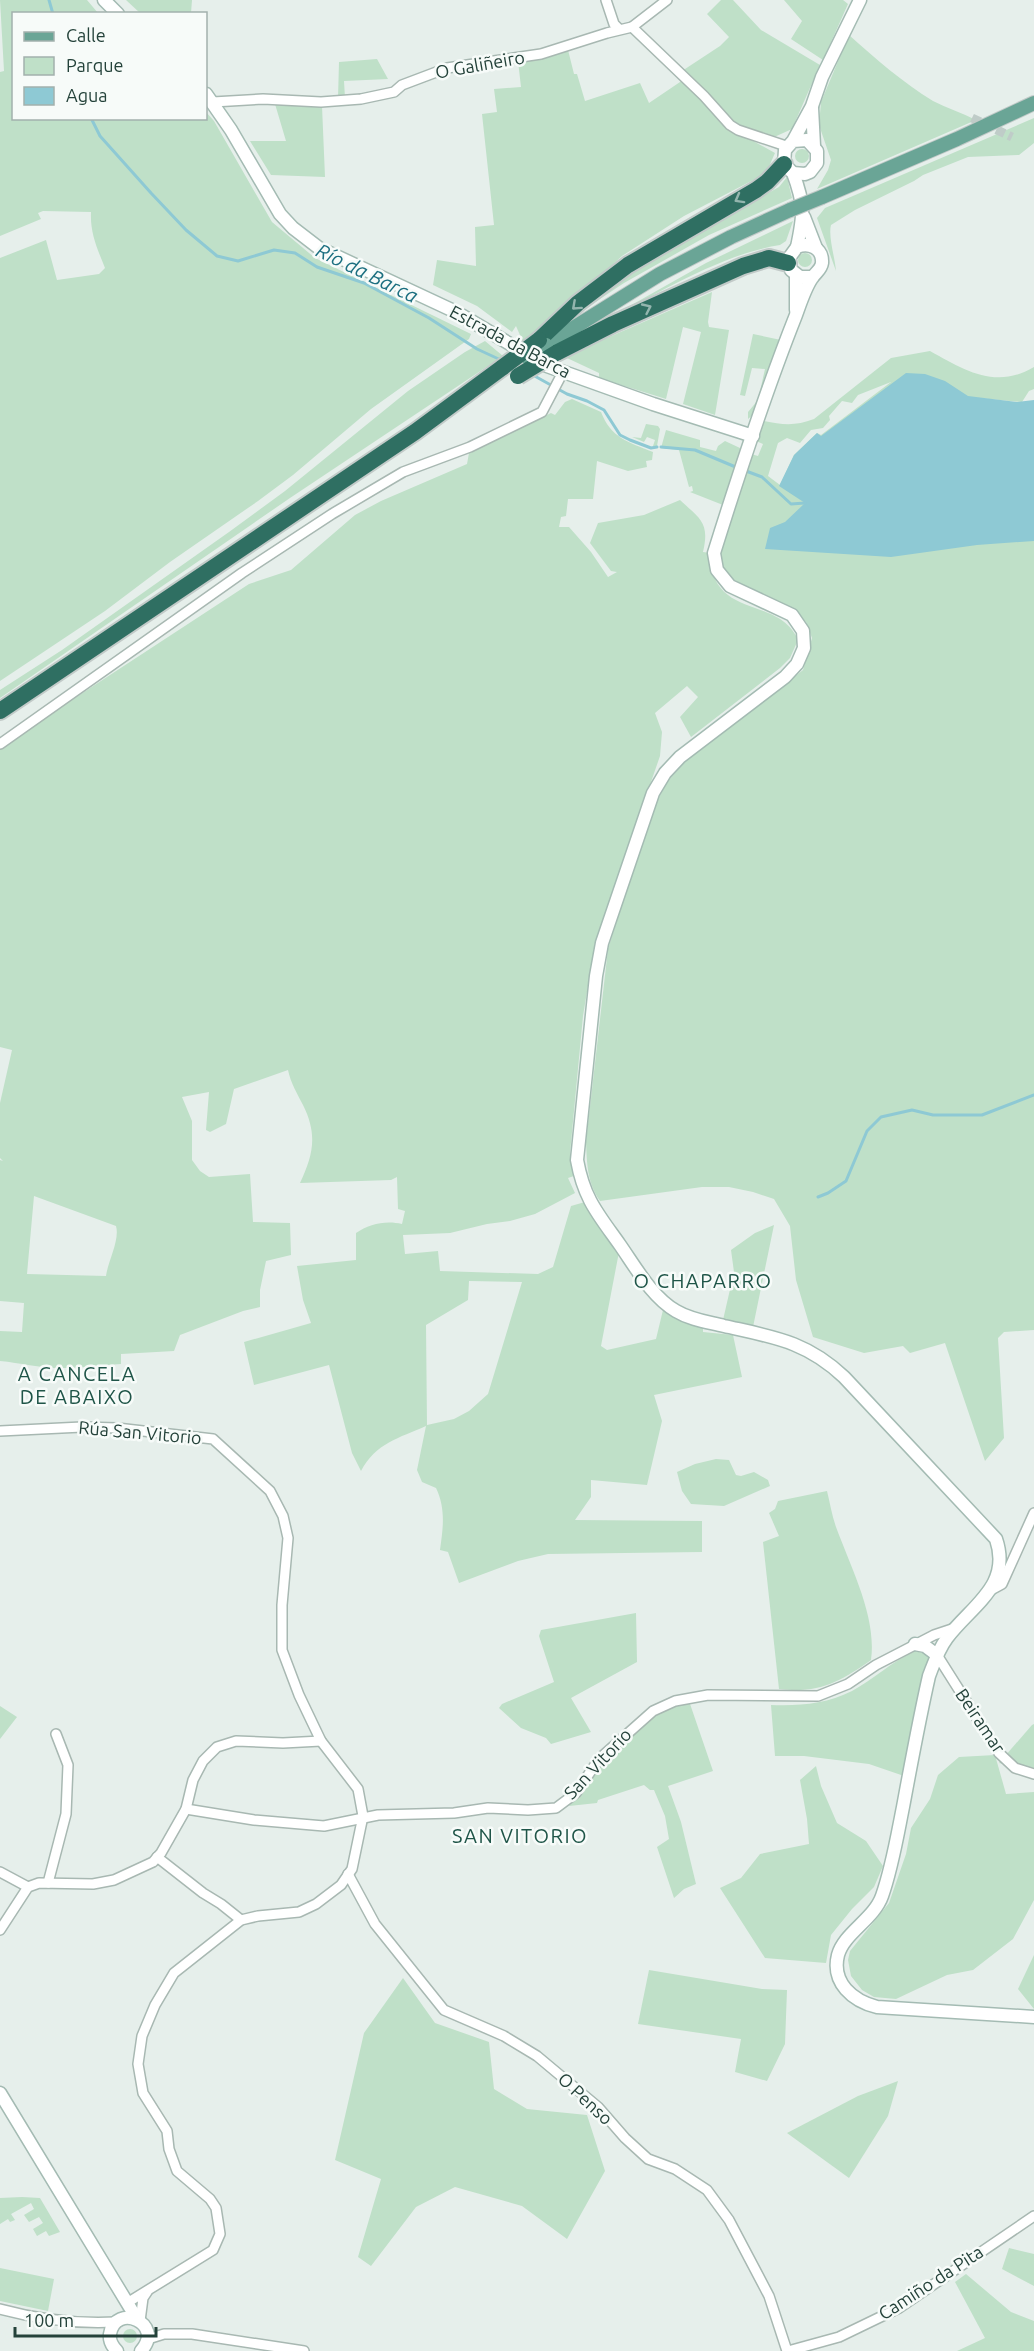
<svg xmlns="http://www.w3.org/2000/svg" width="1034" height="2351" font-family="Ubuntu,sans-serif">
<rect width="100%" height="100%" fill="#e6efeb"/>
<g fill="#bfe0c8" fill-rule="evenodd">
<path d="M0,0H87L98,13L14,14V118H206V112L214,121L272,222L315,258L471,334L469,339L371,409L293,475L258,501L170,562L105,611L0,681V258L46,240L57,280L99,274L105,268C97,248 90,233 91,212L43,211L38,213L41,219L0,236V72L4,71Z"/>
<polygon points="126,0 192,0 191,13 140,13"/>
<polygon points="721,0 733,0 761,30 820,65 792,129 772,138 732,122 682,71 720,46 729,37 707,14"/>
<polygon points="784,0 843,0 848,4 823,60 791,39 802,21"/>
<path d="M849,35C876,59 902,82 933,101C947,108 962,113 976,120L817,189L828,170L831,160L819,125L821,102Z"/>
<polygon points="568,50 574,74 577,74 585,101 640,83 649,103 683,80 728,127 775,153 767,171 759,177 684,216 622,256 534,337 523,342 516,326 512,332 477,306 433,285 437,260 476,266 475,227 494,225 482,114 497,112 494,89 521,87 518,61 545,57"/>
<polygon points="377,59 388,79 344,81 345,98 338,98 339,62"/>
<polygon points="275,104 322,106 325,177 271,175 250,141 286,141"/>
<path d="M1034,118V143L1019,155L968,157L923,175L914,181L855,210L831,225C828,236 835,258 836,271L817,218L825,208Z"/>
<circle cx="802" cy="156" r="7"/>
<polygon points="787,177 792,198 709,235 624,283 579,313 622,278 705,228 779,187"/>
<path d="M793,221L786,241L780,245C720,254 651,298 596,325L706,263Z"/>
<circle cx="805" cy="260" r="7"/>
<polygon points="712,292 708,322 709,327 729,330 715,415 683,404 701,332 683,327 666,399 599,378 599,373 567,358 600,341"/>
<polygon points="753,334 781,340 756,412 748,419 748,412 758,400 765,369 752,368 745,396 740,395"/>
<polygon points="485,341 503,356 290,498 0,698 0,690 62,650 229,532 285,491 408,391 465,352"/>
<path d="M930,351C964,370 996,390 1034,367V389L1029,391L1022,402L968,397L1034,474V1330L1004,1332L998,1338L1004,1438L985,1461L945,1343L910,1353L903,1346L864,1353L813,1337L796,1280L790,1226L774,1199L753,1192L729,1187H702L600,1201C587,1182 587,1164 586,1142L608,949L651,813L667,782L686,761L803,670L812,638L806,622L780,602L740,584L730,577L723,568L720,548L751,454L758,456L763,444L756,441L764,421C783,425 796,426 814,419L891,358ZM891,382L821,435L817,433L794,455L780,485L768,476L778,443L787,438L800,443L811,430L823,428L830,420L829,416L842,401L852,403L858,395Z"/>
<path d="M572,399L601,412C611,438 628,442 653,452L652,460L646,461L647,467L628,471L597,461L593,499H568L566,516L561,517L559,527H569L591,552L608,577L617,572L611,571L590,543L598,523L644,515L680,500C700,519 710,522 703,552L710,553C711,621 779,595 798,640L790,658L780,668L691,737L680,717L698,697L687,686L655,713L662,732L660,756L595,943L583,1016L570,1153L574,1176L568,1178L575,1193L535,1214L510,1221L487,1224L450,1233L403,1235L405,1254L438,1251L440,1271L538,1274L553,1267L571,1206L585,1202L619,1252L601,1346L607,1350L656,1339L663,1310L703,1327V1332L733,1335L742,1377L654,1395L662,1421L647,1485L591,1480V1497L575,1520L702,1521V1552L548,1554L518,1561L459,1583L448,1552L440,1550C443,1528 446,1509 436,1488L422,1482L417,1470L426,1426C399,1438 376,1443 361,1471L352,1453L329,1365L254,1385L244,1342L311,1323L303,1300L297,1266L356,1260V1233C369,1224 386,1220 402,1224L405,1211L398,1209L397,1177L391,1180L300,1183C313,1155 318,1135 303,1105C297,1093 291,1084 288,1070L234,1089L226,1124L210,1132L206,1130L209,1092L182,1097L192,1121V1160L200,1171L209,1177L250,1174L253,1222L290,1223L291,1255L266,1261L260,1290V1307L243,1311L180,1335L174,1351L121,1354V1364C102,1365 83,1368 65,1368C42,1369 22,1363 0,1361V1331L22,1332L24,1303L0,1301V1160L3,1161L0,1158V1103L12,1050L0,1047V747L249,584L291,570L355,515L381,501L467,464L469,453L551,413L555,415L565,402ZM34,1196L116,1226C120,1240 108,1261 106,1276L27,1274ZM469,1281L522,1282L488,1394L469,1411L454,1419L427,1425L426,1325L468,1300Z"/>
<polygon points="646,424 658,426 660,429 657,446 653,446 655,440 647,437 644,442 632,437 641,438"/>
<polygon points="666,430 700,440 700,447 716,451 718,446 725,441 740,448 742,452 723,505 690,492 693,491 692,486 689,487 679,450 661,448"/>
<polygon points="774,1225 753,1327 723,1320 734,1272 731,1250 755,1233"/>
<polygon points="716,1459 729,1460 736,1475 741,1476 754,1472 768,1480 770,1486 724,1506 691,1504 682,1491 677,1472 695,1464"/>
<path d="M827,1491C830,1503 832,1516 836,1527C851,1568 877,1617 871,1660C840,1682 818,1694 779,1689L763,1542L779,1536L769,1513L775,1509L778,1501Z"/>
<polygon points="636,1613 637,1662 571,1698 591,1732 551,1744 546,1738 521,1728 499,1708 502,1704 554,1682 539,1636 541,1630"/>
<path d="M915,1651L926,1654L930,1661L904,1776L869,1764L804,1756H775L771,1705C800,1706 826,1704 852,1691C874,1679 891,1662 915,1651Z"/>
<polygon points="689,1701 713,1771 668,1786 681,1822 696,1884 684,1889 674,1898 657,1847 669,1839 665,1816 654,1790 650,1790 644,1785 598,1800 597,1803 569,1806 610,1753 655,1714"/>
<polygon points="0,1706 17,1717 0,1739"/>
<polygon points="1034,1724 1034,1770 999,1763 1032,1725"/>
<polygon points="995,1755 1006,1794 1034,1792 1034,1900 1013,1939 973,1970 947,1975 896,1999 874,1997 862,1990 851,1976 848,1960 850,1951 889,1903 906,1854 911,1828 930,1799 938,1775 959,1757"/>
<polygon points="816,1766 821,1786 837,1823 866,1841 883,1866 874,1887 852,1909 831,1935 826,1963 765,1958 720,1888 741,1878 760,1854 809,1844 807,1819 800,1780"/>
<polygon points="1034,1955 1034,2009 1018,1989"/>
<polygon points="649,1970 762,1989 787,1990 785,2044 767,2081 735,2072 741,2039 638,2024"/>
<polygon points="403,1978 435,2023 489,2042 494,2089 527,2109 587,2115 605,2171 567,2239 522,2206 455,2187 416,2207 371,2266 358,2257 381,2179 335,2160 364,2033"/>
<polygon points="898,2081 888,2116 849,2178 787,2133 858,2096"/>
<polygon points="22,2197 40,2198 60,2232 49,2236 46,2231 37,2236 33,2229 43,2223 39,2217 29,2222 24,2215 34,2209 31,2203 11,2214 15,2220 10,2222 8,2219 0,2224 0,2198"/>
<polygon points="1009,2248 1034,2254 1034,2286 1002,2269"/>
<polygon points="0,2268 54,2279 48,2311 0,2301"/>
<polygon points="966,2274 1011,2312 1034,2321 1034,2351 957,2351 985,2338 955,2282"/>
<circle cx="130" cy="2336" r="7"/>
</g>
<polygon fill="#8ec9d4" points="906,373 925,374 945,381 968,396 1017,402 1034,400 1034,541 977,545 891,557 765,549 770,528 785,522 805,503 779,486 794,455 817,433 821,436"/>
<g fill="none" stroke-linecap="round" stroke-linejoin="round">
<g stroke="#8ec9d4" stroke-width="3">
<polyline points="49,0 53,14"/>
<polyline points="91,118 100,136 151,193 186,230 217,256 238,261 274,250 295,253 317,267 364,283 429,318 477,349 503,361"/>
<polyline points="531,374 567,394 587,401 604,410 620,435 630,440 651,448 657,447"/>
<polyline points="661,447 695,450 738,468"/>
<polyline points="746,471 762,477 791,504 805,503"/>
<polyline points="818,1197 828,1193 846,1181 867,1131 881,1117 912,1110 933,1115 982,1115 1034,1095"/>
</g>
<polyline stroke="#bfccc8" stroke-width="9" stroke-dasharray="9 4.5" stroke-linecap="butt" points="972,118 1012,137"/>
<defs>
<g id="street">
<polyline points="606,0 614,24 619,29"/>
<polyline points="632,27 704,96 730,125 738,130 786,146"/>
<polyline points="213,102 263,99 321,102 361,99 394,92 402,85 447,68 541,54 607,33 632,27 667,0"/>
<polyline points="0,744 242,573 332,514 403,472 470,447 542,412 563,372"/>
<polyline points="0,1431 82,1427 117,1428 213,1439 270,1491 283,1516 288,1538 282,1605 282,1650 299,1695 321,1741 358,1789 363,1816 352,1869 341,1885 316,1904 299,1912 258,1916 241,1920 174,1973 155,2005 142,2036 138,2064 143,2093 167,2131 169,2149 177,2171 210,2199 216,2208 220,2234 213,2250 127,2303"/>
<polyline points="991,1590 1002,1584 1034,1513"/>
<polyline points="937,1655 999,1753 1015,1768 1034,1774"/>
<polyline points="186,1809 254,1820 324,1826 378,1815 454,1813 488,1808 528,1810 556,1808 576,1793 599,1759 653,1711 675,1701 708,1695 818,1696 848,1684 876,1665 934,1635 955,1628"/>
<polyline points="157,1857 203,1893 221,1904 241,1920"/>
<polyline points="0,1872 28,1887"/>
<polyline points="348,1874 375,1924 444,2010 504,2036 537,2056 598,2107 625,2138 648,2159 675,2169 707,2190 729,2220 769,2296 787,2351"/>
<polyline points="48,1883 66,1814 68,1765 56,1734"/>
<polyline points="0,1930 28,1887 39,1883 93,1884 114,1880 153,1862 161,1853 186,1809 193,1780 203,1761 217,1747 236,1741 283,1743 321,1741"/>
<path d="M0,2309C37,2319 78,2324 116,2322"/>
<polyline points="140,2321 143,2298 147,2292"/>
<polyline points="148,2339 164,2334 192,2334 304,2351"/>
<polyline points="788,2351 839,2337 899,2308 1034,2216"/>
</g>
<g id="secondary">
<polyline points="104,0 118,14"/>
<polyline points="206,94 231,130 280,214 293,228 319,248 456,312 547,366 653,404 753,436"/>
<polyline points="812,108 814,146"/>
<polyline points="793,141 807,140 817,151 817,163 810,172 805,174 793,173 784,164 785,150 793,141 812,106 822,77 860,0"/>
<path d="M793,173C805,205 804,214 797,247"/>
<polyline points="804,217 816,248"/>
<polyline points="796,276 796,310"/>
<path d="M813,277H800L791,270L789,258L797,247C809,242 823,248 822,263C821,270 816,272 812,278C805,288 800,304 796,315C765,393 739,473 714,553L717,570L730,586L792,615L803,631L804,648L797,664L785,677L680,757L665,773L653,793L602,943L596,976L577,1160C584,1199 598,1214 620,1245C636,1268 652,1297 676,1311C691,1320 708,1322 724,1326C773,1337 806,1341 844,1377L996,1539C1012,1586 971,1606 947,1638C938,1650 934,1663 929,1676C919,1720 911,1764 903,1807C897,1837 892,1868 882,1896C874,1919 844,1933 838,1955C831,1983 853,2001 877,2007L1034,2017"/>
<polyline points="915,1644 925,1646 937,1655"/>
<polyline points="0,2093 137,2319"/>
<path d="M117,2351C112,2346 109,2341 110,2334C115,2302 166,2323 141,2351"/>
</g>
<g id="primary">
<polyline points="822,197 957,139 1034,103"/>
<polyline points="546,345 660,274 731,237 790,210"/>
</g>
<g id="highway">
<polyline points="539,340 578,303 628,265 756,190 767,182 784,164"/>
<polyline points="556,353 613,324 743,266 769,258 788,263"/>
<polyline points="0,711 415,432 503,367"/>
</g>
</defs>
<use href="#street" stroke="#a8b8b2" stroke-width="12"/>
<use href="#secondary" stroke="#a4bbb3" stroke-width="15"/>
<use href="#primary" stroke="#c2cac8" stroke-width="16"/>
<use href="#highway" stroke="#c2cac8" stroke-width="20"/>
<use href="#street" stroke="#fff" stroke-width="9"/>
<use href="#secondary" stroke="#fff" stroke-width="12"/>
<use href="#primary" stroke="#6aa596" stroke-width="14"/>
<use href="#highway" stroke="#2f6f62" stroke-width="16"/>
<defs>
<g id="primary-bridge">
<polyline points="790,210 822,197"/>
<polyline points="528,358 546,345"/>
</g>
<g id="highway-bridge">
<polyline points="503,367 539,340"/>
<polyline points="518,376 556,353"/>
</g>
</defs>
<use href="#primary-bridge" stroke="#c2cac8" stroke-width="16" stroke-linecap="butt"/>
<use href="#highway-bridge" stroke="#c2cac8" stroke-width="20" stroke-linecap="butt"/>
<use href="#primary-bridge" stroke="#6aa596" stroke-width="14"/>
<use href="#highway-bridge" stroke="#2f6f62" stroke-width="16"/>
</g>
<defs><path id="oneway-chevron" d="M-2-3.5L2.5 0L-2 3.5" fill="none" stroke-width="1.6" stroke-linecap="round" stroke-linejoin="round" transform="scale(1.5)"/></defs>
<g stroke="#93b5ae">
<use href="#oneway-chevron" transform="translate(739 199) rotate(151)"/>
<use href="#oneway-chevron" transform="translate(576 306) rotate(138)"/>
<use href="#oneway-chevron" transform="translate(647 308) rotate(-25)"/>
</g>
<g text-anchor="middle" stroke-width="5" stroke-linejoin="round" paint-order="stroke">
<g font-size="18" fill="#24423a" stroke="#f7fbf9">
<text transform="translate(480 65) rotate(-10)" y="6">O Galiñeiro</text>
<text transform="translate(510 342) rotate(28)" y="6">Estrada da Barca</text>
<text transform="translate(140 1433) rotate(5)" y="6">Rúa San Vitorio</text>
<text transform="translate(980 1721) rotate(56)" y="6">Beiramar</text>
<text transform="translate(598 1764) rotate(-47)" y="6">San Vitorio</text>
<text transform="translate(585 2099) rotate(43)" y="6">O Penso</text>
<text transform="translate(931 2283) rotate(-33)" y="6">Camiño da Pita</text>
</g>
<g font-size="20" font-style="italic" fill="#1c6f80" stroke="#f7fbf9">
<text transform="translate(367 273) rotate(26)" y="7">Río da Barca</text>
</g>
<g font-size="20" letter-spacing="1.5" fill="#1f5548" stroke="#f7fbf9">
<text x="703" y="1288">O CHAPARRO</text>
<text x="77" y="1381">A CANCELA<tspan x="77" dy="23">DE ABAIXO</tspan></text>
<text x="520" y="1843">SAN VITORIO</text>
</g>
</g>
<rect x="12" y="12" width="195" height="108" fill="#f7fbf9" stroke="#a3b1ad" stroke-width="1.5"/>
<rect x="24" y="32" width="30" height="9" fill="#6aa596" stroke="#a3b1ad" stroke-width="1.5"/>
<text x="66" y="42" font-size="18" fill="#24423a">Calle</text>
<rect x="24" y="57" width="30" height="18" fill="#bfe0c8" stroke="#a3b1ad" stroke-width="1.5"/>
<text x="66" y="72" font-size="18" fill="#24423a">Parque</text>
<rect x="24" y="87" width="30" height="18" fill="#8ec9d4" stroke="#a3b1ad" stroke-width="1.5"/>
<text x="66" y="102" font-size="18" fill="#24423a">Agua</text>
<path d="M15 2327v9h141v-9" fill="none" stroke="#24423a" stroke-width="3"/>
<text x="24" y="2327" font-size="18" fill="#24423a" stroke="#f7fbf9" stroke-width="4.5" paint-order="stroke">100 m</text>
</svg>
